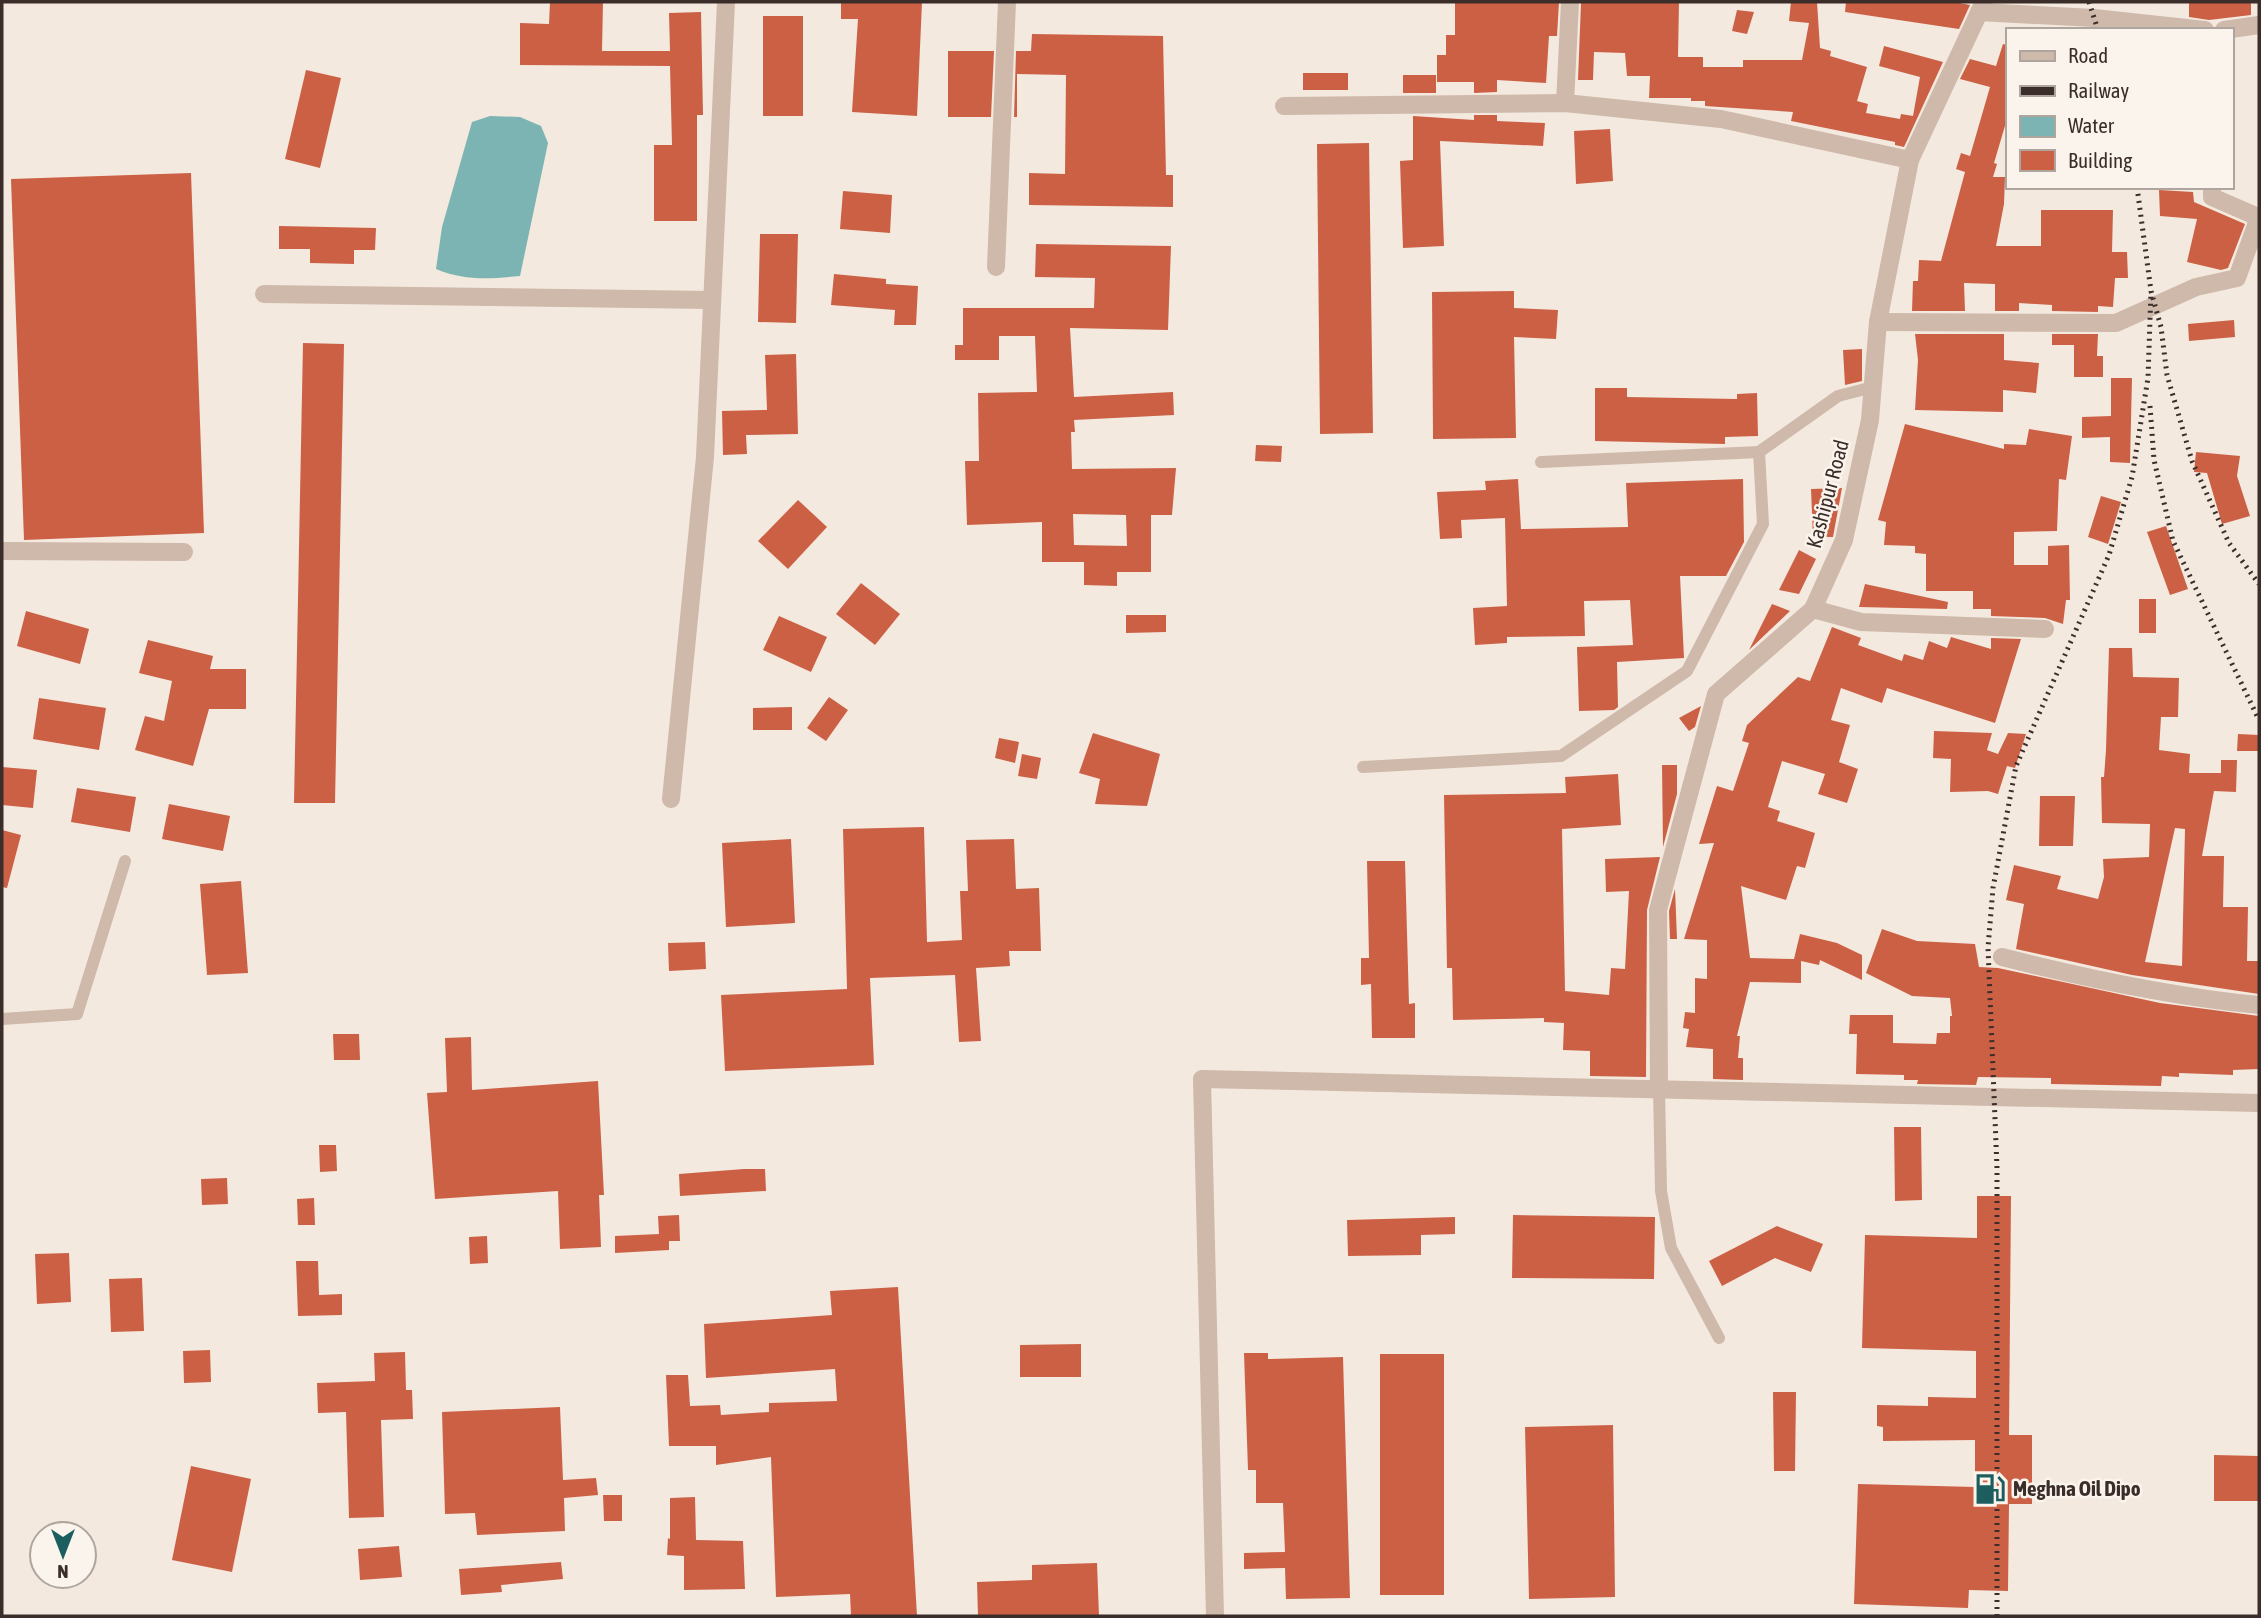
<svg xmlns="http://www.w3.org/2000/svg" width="2261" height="1618" font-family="'Asap Condensed',sans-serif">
<rect width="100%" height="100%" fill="#f4e9df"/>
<path fill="#7cb3b3" d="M490,116L520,117L541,126L548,143L520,276C489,279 465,281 436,269L442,227L472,122Z"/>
<g fill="#cc6045" fill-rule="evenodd">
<polygon points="550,2 603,2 602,51 670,51 669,13 701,12 703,115 697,115 697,221 654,221 654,145 672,145 670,66 520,65 520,23 549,24"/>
<polygon points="841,2 922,2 917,116 852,112 858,19 841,19"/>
<polygon points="1455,2 1559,2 1557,36 1549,36 1546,83 1497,80 1497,92 1474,93 1474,82 1437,82 1437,55 1446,55 1446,35 1455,35"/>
<polygon points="1606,2 1679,2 1678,57 1703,57 1703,67 1743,67 1743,60 1802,60 1809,23 1789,21 1791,2 1817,2 1820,48 1831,51 1830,56 1867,67 1857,101 1868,104 1866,113 1900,119 1901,114 1913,116 1920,77 1879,66 1884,46 1943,62 1904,147 1895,145 1895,142 1791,121 1793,112 1705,106 1705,101 1691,101 1691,98 1649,98 1650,76 1627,76 1625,53 1594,52 1593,80 1578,80 1581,3"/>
<polygon points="1846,2 1954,2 1970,5 1959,29 1845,12"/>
<polygon points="2189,2 2251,2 2251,15 2209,20 2189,17"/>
<polygon points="1737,10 1754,12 1747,34 1732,31"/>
<rect x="763" y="16" width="40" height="100"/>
<polygon points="1032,34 1163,36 1166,175 1173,175 1173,207 1029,205 1029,173 1065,174 1066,75 1017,74 1017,117 1014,117 1016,51 1031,51"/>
<polygon points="2003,44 2007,45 2007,119 1994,163 1997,164 1993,177 2005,177 2004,204 1996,246 2041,246 2041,210 2113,210 2112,252 2127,252 2128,278 2115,278 2113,307 2098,306 2098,312 2052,311 2052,305 2019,303 2019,311 1995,311 1995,284 1964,283 1965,311 1912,311 1913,281 1918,281 1919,260 1941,261 1965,172 1956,169 1961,153 1970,156 1990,87 1960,79 1970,59 1996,66"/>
<polygon points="948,51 994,51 991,117 948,117"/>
<polygon points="306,70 341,78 320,168 285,159"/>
<rect x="1303" y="73" width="45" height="17"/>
<rect x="1403" y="75" width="33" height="18"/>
<polygon points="1474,115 1497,115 1497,121 1545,123 1543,146 1440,141 1444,246 1403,248 1400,161 1413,160 1413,116 1474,120"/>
<polygon points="1610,129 1613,181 1576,184 1574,131"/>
<polygon points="1369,143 1373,433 1320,434 1317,144"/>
<polygon points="191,173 204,533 24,540 11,179"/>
<polygon points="2159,190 2193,192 2194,202 2245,224 2228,268 2221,270 2187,262 2197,219 2160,216"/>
<polygon points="843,191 892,195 890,233 840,229"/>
<polygon points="279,226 376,228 375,250 354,250 354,264 310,263 310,249 279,249"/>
<polygon points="760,234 798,234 796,323 758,322"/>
<path d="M1036,244L1171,246L1168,330L1070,328L1074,397L1173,392L1174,415L1074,420L1075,432H1071L1072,469L1176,468L1172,515H1151V572H1117V586L1084,585V562H1042V522L967,525L965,461H979L978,393L1037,392L1035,336H999V360H955V345H963V308H1094L1095,278L1035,277ZM1073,514L1126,515L1127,546L1074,545Z"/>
<polygon points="834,274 886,279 886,284 918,286 916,325 894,325 895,310 831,305"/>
<polygon points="1514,291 1514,308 1558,310 1556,339 1514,337 1516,438 1433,439 1432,292"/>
<polygon points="2234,320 2235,337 2189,341 2188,324"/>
<polygon points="1915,334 2004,334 2004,360 2039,363 2036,393 2003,390 2003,412 1915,410 1918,360"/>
<polygon points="2052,334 2098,334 2097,356 2103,356 2103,377 2074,377 2074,345 2052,345"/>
<polygon points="303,343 344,344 335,803 294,803"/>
<polygon points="1862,349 1862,381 1845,385 1843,350"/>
<polygon points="796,354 798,434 746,435 747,454 723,455 722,411 767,410 765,355"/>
<polygon points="2111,378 2132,378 2130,463 2110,462 2110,437 2082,438 2082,417 2111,416"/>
<polygon points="1595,388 1627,388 1627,397 1737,399 1737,394 1757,393 1758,436 1725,437 1725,444 1595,441"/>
<polygon points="1905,424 2004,449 2004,444 2026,445 2029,429 2072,436 2066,480 2059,479 2057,531 2014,532 2014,565 2048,565 2048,546 2069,545 2070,600 2066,600 2063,624 2045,618 1991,616 1991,609 1973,609 1973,591 1926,591 1926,554 1915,553 1915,546 1884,545 1886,522 1878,520"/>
<polygon points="1256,445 1282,446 1281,462 1255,461"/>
<polygon points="2196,452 2240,456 2237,476 2250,516 2222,524 2207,473 2194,472"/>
<polygon points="1518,479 1521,529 1628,527 1626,483 1743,479 1744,542 1726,576 1680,576 1684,658 1617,662 1618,707 1614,710 1579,711 1577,647 1633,645 1630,600 1584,601 1585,636 1507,637 1507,643 1475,645 1473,608 1507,606 1505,518 1461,520 1462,538 1440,539 1437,492 1486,490 1485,481"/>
<polygon points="1842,488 1833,537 1813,537 1811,489"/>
<polygon points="2101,496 2121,502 2108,544 2088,537"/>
<polygon points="798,500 827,527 788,569 758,541"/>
<polygon points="2166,526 2188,589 2170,595 2147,532"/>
<polygon points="1799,550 1816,559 1799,594 1779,590"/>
<polygon points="861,583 900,614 875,645 836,614"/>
<polygon points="1865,584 1948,602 1947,609 1859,607"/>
<rect x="2139" y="599" width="17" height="34"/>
<polygon points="1772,604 1790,611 1749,650"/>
<polygon points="26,611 89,629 80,664 17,646"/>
<polygon points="1126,615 1166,615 1166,632 1126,633"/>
<polygon points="779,616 827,637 811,672 763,650"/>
<polygon points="1832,627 1861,638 1858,645 1902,661 1904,654 1923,660 1929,641 1947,648 1951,637 1991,649 1991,638 2021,639 1995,723 1887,688 1882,703 1841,688 1831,720 1850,725 1839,762 1858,769 1847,803 1818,794 1825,774 1782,761 1768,807 1780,811 1777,821 1815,833 1805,868 1797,866 1786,900 1741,886 1750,958 1794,959 1800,934 1837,943 1862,955 1862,980 1820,960 1819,965 1801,961 1801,983 1750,982 1737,1036 1740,1036 1738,1058 1743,1058 1743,1080 1713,1079 1713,1049 1686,1047 1689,1029 1683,1028 1685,1012 1695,1013 1695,978 1707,979 1707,940 1684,939 1714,843 1699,844 1717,786 1733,791 1749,743 1742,741 1747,725 1798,677 1810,681"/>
<polygon points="148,640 213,656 210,669 246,669 246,709 209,709 193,766 135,750 145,716 164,721 172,681 139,673"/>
<path d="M2109,648H2132L2133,677L2179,678L2178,717H2161L2159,750L2190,754L2189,773H2221V760H2237L2236,792L2214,791L2202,856H2224L2223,907H2248L2247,961H2259V994L2132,975L2016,949L2024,904L2006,900L2014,865L2061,876L2057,889L2098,899L2104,877L2103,859L2149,857L2150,824L2102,823L2101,777H2104L2106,750ZM2175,828L2185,829L2182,966L2145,962Z"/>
<polygon points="829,697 848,710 826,741 807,728"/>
<polygon points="39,698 106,708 99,750 33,739"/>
<polygon points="1701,706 1695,727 1689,731 1679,718"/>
<polygon points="792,707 792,730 753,730 753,708"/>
<polygon points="1934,731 1992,733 1987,750 1998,754 2008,733 2026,734 2015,768 2007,766 1998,794 1988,791 1950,792 1951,759 1933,758"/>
<polygon points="1093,733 1160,754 1147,806 1095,804 1100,779 1079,773"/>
<polygon points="2238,734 2259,735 2259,751 2237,751"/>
<polygon points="999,738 1019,742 1015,763 995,758"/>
<polygon points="1022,754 1041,758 1037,779 1018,776"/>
<polygon points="1662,765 1677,765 1677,794 1663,847"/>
<polygon points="2,767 37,770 33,808 2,805"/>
<polygon points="1618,774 1621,825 1562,829 1565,991 1609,995 1611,968 1625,969 1629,891 1606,892 1605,859 1660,857 1647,910 1646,1077 1590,1076 1590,1051 1563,1050 1564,1023 1544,1022 1544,1018 1453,1020 1452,968 1447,968 1444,795 1566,793 1565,777"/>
<polygon points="77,788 136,797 130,832 71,822"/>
<polygon points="2040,796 2075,796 2073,846 2039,846"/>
<polygon points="169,804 230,816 223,851 162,839"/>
<polygon points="924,827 927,942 962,940 960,891 968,891 966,840 1014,839 1016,889 1039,888 1041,951 1009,951 1010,966 976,968 981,1041 959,1042 955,975 870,978 874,1065 725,1071 721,995 847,989 843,829"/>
<polygon points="2,830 21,835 7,888 2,887"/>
<polygon points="791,839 795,923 726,927 722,843"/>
<polygon points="1367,861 1405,861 1409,1004 1415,1003 1415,1038 1372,1038 1371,984 1361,985 1361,958 1369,958"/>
<polygon points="241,881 248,973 207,975 200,884"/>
<polygon points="1675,889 1677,939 1670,939 1669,911"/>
<polygon points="1882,929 1917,941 1975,944 1979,967 1998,968 2160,1003 2259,1016 2259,1069 2233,1070 2233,1075 2179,1073 2179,1077 2162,1076 2161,1086 2051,1084 2051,1078 1978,1077 1976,1085 1917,1084 1918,1080 1904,1080 1904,1075 1856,1074 1857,1034 1849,1034 1850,1015 1893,1015 1893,1043 1936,1044 1937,1033 1950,1033 1950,1016 1952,1016 1950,998 1912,996 1866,973"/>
<polygon points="705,942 706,969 669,971 668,943"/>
<polygon points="333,1034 359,1034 360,1060 334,1060"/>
<polygon points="471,1037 472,1090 598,1081 604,1195 599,1195 601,1247 560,1249 558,1191 435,1199 427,1093 447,1092 445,1038"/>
<polygon points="1894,1127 1921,1127 1922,1200 1895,1201"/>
<polygon points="319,1145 336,1145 337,1171 320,1172"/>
<polygon points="744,1169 765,1169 766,1191 680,1196 679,1174"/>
<polygon points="227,1178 228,1204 202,1205 201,1179"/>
<polygon points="1977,1196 2011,1196 2009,1435 2032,1435 2032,1504 2009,1504 2008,1591 1969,1590 1968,1608 1854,1604 1858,1484 1975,1487 1975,1440 1883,1441 1883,1427 1877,1426 1877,1405 1928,1406 1928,1397 1976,1398 1976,1351 1862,1348 1865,1235 1977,1238"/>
<polygon points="314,1198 315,1225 298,1225 297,1199"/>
<polygon points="679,1215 680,1241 669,1241 669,1250 615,1253 615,1236 659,1234 658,1216"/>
<polygon points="1513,1215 1655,1217 1654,1279 1512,1278"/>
<polygon points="1455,1217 1455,1234 1421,1235 1421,1255 1348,1256 1347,1220"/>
<polygon points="1777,1226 1823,1244 1811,1272 1775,1258 1722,1286 1709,1261"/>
<polygon points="487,1236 488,1263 470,1264 469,1237"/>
<polygon points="69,1253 71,1302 37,1304 35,1254"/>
<polygon points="296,1261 318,1261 319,1295 342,1294 342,1315 298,1316"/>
<polygon points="142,1278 144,1331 111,1332 109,1279"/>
<polygon points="898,1287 917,1616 851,1616 850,1594 776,1597 771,1457 716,1465 716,1446 669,1446 666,1375 688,1375 690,1406 720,1405 721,1415 769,1412 769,1403 837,1401 835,1369 706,1378 704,1324 832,1315 830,1291"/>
<polygon points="1081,1344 1081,1377 1020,1377 1020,1345"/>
<polygon points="210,1350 211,1382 184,1383 183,1351"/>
<polygon points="405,1352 406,1390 412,1390 413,1419 381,1420 384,1517 349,1518 346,1412 318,1413 317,1383 375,1381 374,1353"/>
<polygon points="1244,1353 1268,1353 1268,1359 1343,1357 1350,1598 1286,1599 1285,1568 1244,1569 1244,1553 1285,1552 1283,1503 1256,1503 1256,1470 1248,1470"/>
<rect x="1380" y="1354" width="64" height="241"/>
<polygon points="1773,1392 1796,1392 1795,1471 1774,1471"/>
<polygon points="560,1407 563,1480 596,1478 598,1495 564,1498 565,1531 477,1535 475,1513 445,1514 442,1412"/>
<polygon points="1613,1425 1615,1597 1529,1599 1525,1427"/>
<polygon points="2214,1455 2259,1456 2259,1501 2214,1501"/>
<polygon points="191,1466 251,1479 232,1572 172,1560"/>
<polygon points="603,1495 622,1495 622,1521 604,1521"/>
<polygon points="695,1497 696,1540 743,1541 745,1589 684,1590 684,1556 667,1555 668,1538 670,1539 670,1498"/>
<polygon points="399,1546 402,1577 360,1580 358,1549"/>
<polygon points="561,1562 563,1579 501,1585 502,1592 461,1595 459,1569"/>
<polygon points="1097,1563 1099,1616 978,1616 977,1582 1032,1580 1032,1565"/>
</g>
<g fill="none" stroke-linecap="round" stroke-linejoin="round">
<g stroke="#ceb9aa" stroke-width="12">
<polyline points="1541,462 1759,452"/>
<polyline points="1363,767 1561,756 1687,671 1763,524 1759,452 1838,396 1873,387"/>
<polyline points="2,1019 77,1014 125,861"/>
<polyline points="1659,1088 1661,1191 1671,1248 1719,1338"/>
</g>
<g stroke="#ceb9aa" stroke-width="18">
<polyline points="1979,12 2094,18 2205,30"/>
<polyline points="2224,30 2259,25"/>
<polyline points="1565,103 1570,2"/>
<polyline points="1284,106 1565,103 1721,119 1910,160"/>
<polyline points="2212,187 2212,197 2258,217"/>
<polyline points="996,267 1007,2"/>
<polyline points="264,294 712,300"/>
<polyline points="1878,322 2116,323 2196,287 2237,278 2259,217"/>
<polyline points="2,551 184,552"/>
<polyline points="1813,609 1861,622 2045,629"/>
<polyline points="671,799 705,457 726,2"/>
<path d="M2002,957C2085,978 2174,997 2259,1005"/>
<polyline points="1659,1088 1658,910 1716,694 1813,609 1844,540 1870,420 1878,322 1910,160 1984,2"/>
<polyline points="1215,1616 1202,1079 2259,1103"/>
</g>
<g stroke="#3b2e2a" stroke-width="5" stroke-dasharray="2 5" stroke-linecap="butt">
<polyline points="2089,2 2098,30"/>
<polyline points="2137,187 2151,291 2161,327 2167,375 2192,461 2229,543 2259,584"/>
<polyline points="2150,406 2154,460 2173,541 2259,720"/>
<polyline points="1997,1616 1997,1168 1988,948 1993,888 2016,766 2109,555 2132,477 2148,378 2151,291"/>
</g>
</g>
<defs>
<symbol id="fuel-bare" viewBox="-9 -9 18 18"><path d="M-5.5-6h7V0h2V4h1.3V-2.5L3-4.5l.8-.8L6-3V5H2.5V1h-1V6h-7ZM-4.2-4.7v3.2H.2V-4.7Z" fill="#1c5e5f" stroke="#fbf4ec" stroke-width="2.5" paint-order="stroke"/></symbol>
</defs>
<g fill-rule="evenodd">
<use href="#fuel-bare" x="1968" y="1467" width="44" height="44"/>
</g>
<g text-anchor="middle" stroke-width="5" stroke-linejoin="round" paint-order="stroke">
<g font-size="21" fill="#3b2e2a" stroke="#fbf4ec">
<text transform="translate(1828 494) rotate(-75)" y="7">Kashipur Road</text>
</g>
<g font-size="21" font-weight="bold" fill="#3b2e2a" stroke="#fbf4ec" text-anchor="start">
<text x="2013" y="1496">Meghna Oil Dipo</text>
</g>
</g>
<rect width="2261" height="1618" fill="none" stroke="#3b2e2a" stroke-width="7"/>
<rect x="2006" y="28" width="228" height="161" fill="#fbf4ec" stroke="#aea59e" stroke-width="2"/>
<rect x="2020" y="51" width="35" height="10" fill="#ceb9aa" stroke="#aea59e" stroke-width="2"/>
<text x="2068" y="63" font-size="21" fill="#3b2e2a">Road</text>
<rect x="2020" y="86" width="35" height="10" fill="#3b2e2a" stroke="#aea59e" stroke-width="2"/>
<text x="2068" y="98" font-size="21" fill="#3b2e2a">Railway</text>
<rect x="2020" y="116" width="35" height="21" fill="#7cb3b3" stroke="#aea59e" stroke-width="2"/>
<text x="2068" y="133" font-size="21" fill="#3b2e2a">Water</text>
<rect x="2020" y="150" width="35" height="21" fill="#cc6045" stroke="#aea59e" stroke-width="2"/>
<text x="2068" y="168" font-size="21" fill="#3b2e2a">Building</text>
<g transform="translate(63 1555) rotate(180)"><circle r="33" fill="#fbf4ec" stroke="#aea59e" stroke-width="2"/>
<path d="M0-5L12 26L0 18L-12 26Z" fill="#1c5e5f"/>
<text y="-10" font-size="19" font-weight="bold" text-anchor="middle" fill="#3b2e2a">N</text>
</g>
</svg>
